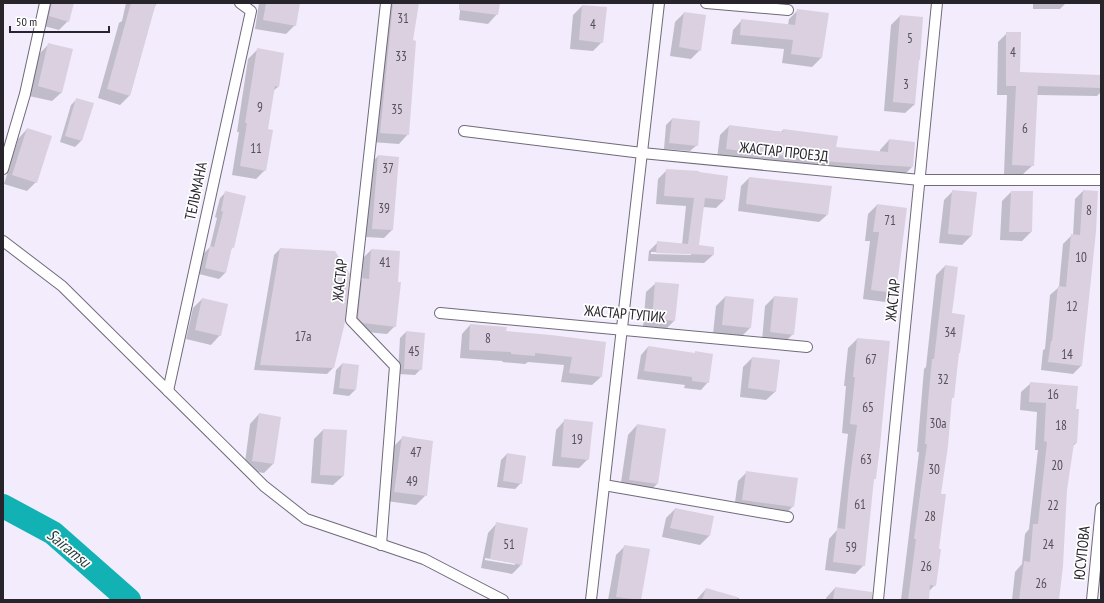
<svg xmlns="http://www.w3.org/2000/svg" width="1104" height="603" font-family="'PT Sans Narrow',sans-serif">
<rect width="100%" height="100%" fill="#f2ecfd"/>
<g fill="#0003" fill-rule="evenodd">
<polygon points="46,3 73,3 68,21 59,30 40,25"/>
<polygon points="126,3 157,3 154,8 130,95 120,105 98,98 119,23 122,21"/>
<polygon points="259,3 299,3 295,25 286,34 255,29"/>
<polygon points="386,3 418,3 412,41 408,134 399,144 371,142"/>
<polygon points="461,3 499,3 497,14 488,24 459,20"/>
<polygon points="1033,3 1066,3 1060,9 1033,9"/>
<polygon points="582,6 602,42 593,51 570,49 573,15"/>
<polygon points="798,10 828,14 821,58 812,67 782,63 784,49 731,44 733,30 742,20 788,25 789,19"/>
<polygon points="684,13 700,50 691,59 670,56 675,22"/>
<polygon points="900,16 915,104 905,113 884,111 891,25"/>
<polygon points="1007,33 1019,73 1101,76 1101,92 1097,96 1036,95 1033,165 1023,174 1004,174 1007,95 997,95 998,42"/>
<polygon points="49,44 62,92 52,101 29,96 39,54"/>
<polygon points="257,50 278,87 273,91 267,130 265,170 256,179 232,175 239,132 237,132 248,59"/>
<polygon points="77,99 81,141 75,147 60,142 71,105"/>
<polygon points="672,119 697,145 690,151 664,149 666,125"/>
<polygon points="729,126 781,132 783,130 835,148 880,152 880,150 889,140 912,167 903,176 717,158 720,135"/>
<polygon points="27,129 36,182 27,191 4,184 18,139"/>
<polygon points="378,156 398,158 392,230 384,238 365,237 370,164"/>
<path d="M666,171L724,200L716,208L703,207L698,246L713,248V255L704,263L648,261L649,251L658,242L682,245L686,206L656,204L658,179ZM651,252L691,253V255L651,254Z"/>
<polygon points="749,178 827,215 819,222 738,211 741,186"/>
<polygon points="953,191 975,193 971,236 962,245 939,243 944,200"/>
<polygon points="1083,191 1097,192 1081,366 1073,374 1041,370 1043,350 1045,349 1050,295 1059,287 1063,244 1071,236 1073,236 1075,199"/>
<polygon points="226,192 233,247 230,250 225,273 219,279 199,274 204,253 210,247 217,218 215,217 220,198"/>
<polygon points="1011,192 1031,232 1022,241 1000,240 1002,201"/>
<polygon points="877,205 895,293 885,302 863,299 870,241 865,241 868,214"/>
<polygon points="280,249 333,368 327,374 254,370 274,255"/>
<polygon points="371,250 395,326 387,334 355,331 354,288 362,280 363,258"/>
<polygon points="945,266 958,354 953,397 951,400 940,495 935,585 928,592 928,600 901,600 919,452 917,452 924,369 926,367 936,275"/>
<polygon points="656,283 674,321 665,330 643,327 646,292"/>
<polygon points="725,297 750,328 741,337 713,334 716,306"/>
<polygon points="774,297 793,334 784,343 762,341 765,306"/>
<polygon points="202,299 220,335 211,345 186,339 193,308"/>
<polygon points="470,325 505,332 551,336 601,377 592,385 561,382 564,365 528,362 525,364 502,362 503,361 460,358 462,334"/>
<polygon points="406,332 421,369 415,375 398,374 400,338"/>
<polygon points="857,339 875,478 873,481 864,565 855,574 825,570 829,539 837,530 848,434 842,433 846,386 844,386 848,348"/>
<polygon points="648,347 694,354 696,352 708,382 701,390 684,388 685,385 637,379 641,355"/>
<polygon points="752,358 776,391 766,400 740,397 743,367"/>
<polygon points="342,364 355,390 349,396 333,394 336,370"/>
<polygon points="1031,383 1075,410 1078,410 1076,443 1072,447 1066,490 1058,600 1012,600 1015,572 1022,564 1025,534 1029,529 1038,450 1035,450 1037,412 1020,410 1021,392"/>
<polygon points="259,414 273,464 264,473 244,470 250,424"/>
<polygon points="565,420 588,459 579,468 552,466 556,430"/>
<polygon points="637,425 665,429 657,484 648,493 620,489 628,435"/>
<polygon points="323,430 343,476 333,485 311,483 314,439"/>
<polygon points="403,437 426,495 416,505 386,501 393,447"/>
<polygon points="507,454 521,483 515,489 497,487 501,460"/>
<polygon points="747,472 793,506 784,516 734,509 738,481"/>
<polygon points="675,509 713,517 709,536 700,545 662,537 666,518"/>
<path d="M497,523L521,565L512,574L481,568L488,533ZM485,558L515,563V565L485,560Z"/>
<polygon points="625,546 648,549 640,600 608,600 616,555"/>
<polygon points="835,588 864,600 826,600 826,598"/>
<polygon points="706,589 739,598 739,599 741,600 703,600 704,599 696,600"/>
</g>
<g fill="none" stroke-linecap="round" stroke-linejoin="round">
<polyline stroke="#11b1b4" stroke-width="24" points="3,506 53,533 129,600"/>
</g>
<g fill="#dad0e0">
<polygon points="52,3 74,3 69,22 49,16"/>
<polygon points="131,3 156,3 130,96 107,89"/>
<polygon points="266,3 300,3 296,26 263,20"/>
<polygon points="393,3 419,3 413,40 416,41 409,135 380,133"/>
<polygon points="459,3 500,3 498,15 459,10"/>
<polygon points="582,5 607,7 603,43 579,40"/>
<polygon points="797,9 829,13 822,58 791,54 793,40 740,35 741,19 795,25"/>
<polygon points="684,12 706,15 701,51 679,47"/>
<polygon points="900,15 923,17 920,60 919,60 915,104 893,102"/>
<polygon points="1006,32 1021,32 1020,72 1101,75 1101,88 1038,86 1034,166 1012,165 1016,86 1006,86"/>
<polygon points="48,43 73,49 62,93 38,86"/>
<polygon points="257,48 284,53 279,87 275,86 268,129 273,130 266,171 240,166 247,123 245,123"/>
<polygon points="76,98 94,103 82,141 65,136"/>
<polygon points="672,118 700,121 698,146 669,143"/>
<polygon points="729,125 783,132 783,129 838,136 836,147 888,152 889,139 915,142 913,167 834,162 726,149"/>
<polygon points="27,128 52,136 37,183 12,175"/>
<polygon points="378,155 399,157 393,230 372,229"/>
<polygon points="666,169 699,171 699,172 728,176 725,200 705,198 699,245 714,247 714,255 656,253 657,241 688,244 694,198 664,196"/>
<polygon points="749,177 832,186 828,215 746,204"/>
<polygon points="952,190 977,192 972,236 948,234"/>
<polygon points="1083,190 1098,191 1096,231 1082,366 1048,362 1051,341 1052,341 1058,286 1066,287 1071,234 1080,235"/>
<polygon points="225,191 246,196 234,248 232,247 226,273 205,268 210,246 214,247 223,212 221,211"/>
<polygon points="1011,191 1033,191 1032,232 1009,232"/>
<polygon points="877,204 907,208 896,293 871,290 879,232 873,232"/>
<polygon points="280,248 335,251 350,274 345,322 334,368 260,365"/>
<polygon points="371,249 400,251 398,282 401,282 396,327 363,323 358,318 362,278 369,279"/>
<polygon points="945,265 958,267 952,313 965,315 960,353 959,353 954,398 952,397 948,446 941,494 946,494 939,549 941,549 936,586 930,585 929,600 908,600 916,539 914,539 927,444 925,444 928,402 932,359 934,359"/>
<polygon points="655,282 679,284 675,321 652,319"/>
<polygon points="725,296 754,299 751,328 722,325"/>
<polygon points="774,296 798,298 794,335 770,332"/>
<polygon points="202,298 228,304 221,336 195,330"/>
<polygon points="470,324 507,327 506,331 551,335 606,342 602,377 569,373 572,357 535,353 535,356 511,354 511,352 469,350"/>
<polygon points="406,331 425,333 422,370 404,369"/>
<polygon points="857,338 890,341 880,446 876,479 874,479 865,566 833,562 837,528 845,529 849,485 857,425 850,424 855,377 853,377"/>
<polygon points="648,346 695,353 695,351 713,354 709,383 692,381 692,377 644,371"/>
<polygon points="752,357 780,360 776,392 748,388"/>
<polygon points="342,363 359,365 356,390 339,388"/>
<polygon points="1030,382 1078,386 1076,409 1079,409 1077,443 1074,443 1067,490 1063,566 1059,600 1019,600 1024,561 1030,562 1033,524 1038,524 1047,442 1044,441 1046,403 1029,402"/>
<polygon points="259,413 281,417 274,464 252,461"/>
<polygon points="564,419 593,422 589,460 561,457"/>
<polygon points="637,424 666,429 658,484 629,480"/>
<polygon points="323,429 347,430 344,476 320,475"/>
<polygon points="402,436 433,441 427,496 394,492"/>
<polygon points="507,453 526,456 522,484 503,481"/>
<polygon points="746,471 798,478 794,507 742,500"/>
<polygon points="675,508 714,516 710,536 670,528"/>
<polygon points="496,522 528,528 522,565 490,559"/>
<polygon points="624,545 650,549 641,600 616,597"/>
<polygon points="835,587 872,592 872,600 833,600"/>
<polygon points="706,588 737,597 737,600 702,600"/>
</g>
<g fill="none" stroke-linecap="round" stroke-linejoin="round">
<defs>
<g id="street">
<polyline points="706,3 788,10"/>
<polyline points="464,131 642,153 920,180 1101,180"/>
<polyline points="3,169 25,94 45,3"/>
<polyline points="3,241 62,286 264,486 306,519 424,559 503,600"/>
<polyline points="440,313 807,347"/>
<polyline points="168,391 251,11 240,3"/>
<polyline points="604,485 788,517"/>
<polyline points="381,545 395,366 351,320 386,3"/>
<polyline points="591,600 659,3"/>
<polyline points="878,600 937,3"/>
<polyline points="1092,600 1101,508"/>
</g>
</defs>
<use href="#street" stroke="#706a79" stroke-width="12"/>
<use href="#street" stroke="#fff" stroke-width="10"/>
</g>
<g text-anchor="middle" stroke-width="3.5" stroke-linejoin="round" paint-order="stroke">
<g font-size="13" fill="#545058">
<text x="403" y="23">31</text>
<text x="593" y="29">4</text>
<text x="910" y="43">5</text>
<text x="1013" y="57">4</text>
<text x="401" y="61">33</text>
<text x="906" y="89">3</text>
<text x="260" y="112">9</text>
<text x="397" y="114">35</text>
<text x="1025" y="133">6</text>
<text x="256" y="153">11</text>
<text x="388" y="173">37</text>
<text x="384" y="213">39</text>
<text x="1089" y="215">8</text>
<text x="890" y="225">71</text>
<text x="1081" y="262">10</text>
<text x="385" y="267">41</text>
<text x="1072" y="311">12</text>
<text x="950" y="337">34</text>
<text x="303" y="341">17a</text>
<text x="488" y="343">8</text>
<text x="414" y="356">45</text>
<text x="1067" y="359">14</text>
<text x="871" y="364">67</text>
<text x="943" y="384">32</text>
<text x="1053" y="399">16</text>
<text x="868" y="412">65</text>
<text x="938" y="428">30а</text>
<text x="1061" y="430">18</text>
<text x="577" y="444">19</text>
<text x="416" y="457">47</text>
<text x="866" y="464">63</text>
<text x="1057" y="470">20</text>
<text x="934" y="474">30</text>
<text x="412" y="486">49</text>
<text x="860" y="509">61</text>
<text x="1053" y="510">22</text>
<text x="930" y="521">28</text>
<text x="509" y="549">51</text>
<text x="1048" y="549">24</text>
<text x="851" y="552">59</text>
<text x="926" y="571">26</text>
<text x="1041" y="588">26</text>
</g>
<g font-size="15" fill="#27252b" stroke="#fff">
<text transform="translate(784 152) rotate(6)" y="5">ЖАСТАР ПРОЕЗД</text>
<text transform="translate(196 191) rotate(-78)" y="5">ТЕЛЬМАНА</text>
<text transform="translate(340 280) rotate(-84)" y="5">ЖАСТАР</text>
<text transform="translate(893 300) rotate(-84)" y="5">ЖАСТАР</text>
<text transform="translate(625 314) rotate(5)" y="5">ЖАСТАР ТУПИК</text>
<text transform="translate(1082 553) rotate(-84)" y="5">ЮСУПОВА</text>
</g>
<g font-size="16" font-style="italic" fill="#1f3636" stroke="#fff">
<text transform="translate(69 548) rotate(39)" y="6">Sairamsu</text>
</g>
</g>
<rect width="1104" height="603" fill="none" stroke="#27252b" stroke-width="8"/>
<path d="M10 26v6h99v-6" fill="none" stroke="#27252b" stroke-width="2"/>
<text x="16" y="26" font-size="12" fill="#27252b" stroke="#ffffff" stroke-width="3" paint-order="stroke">50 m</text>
</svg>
